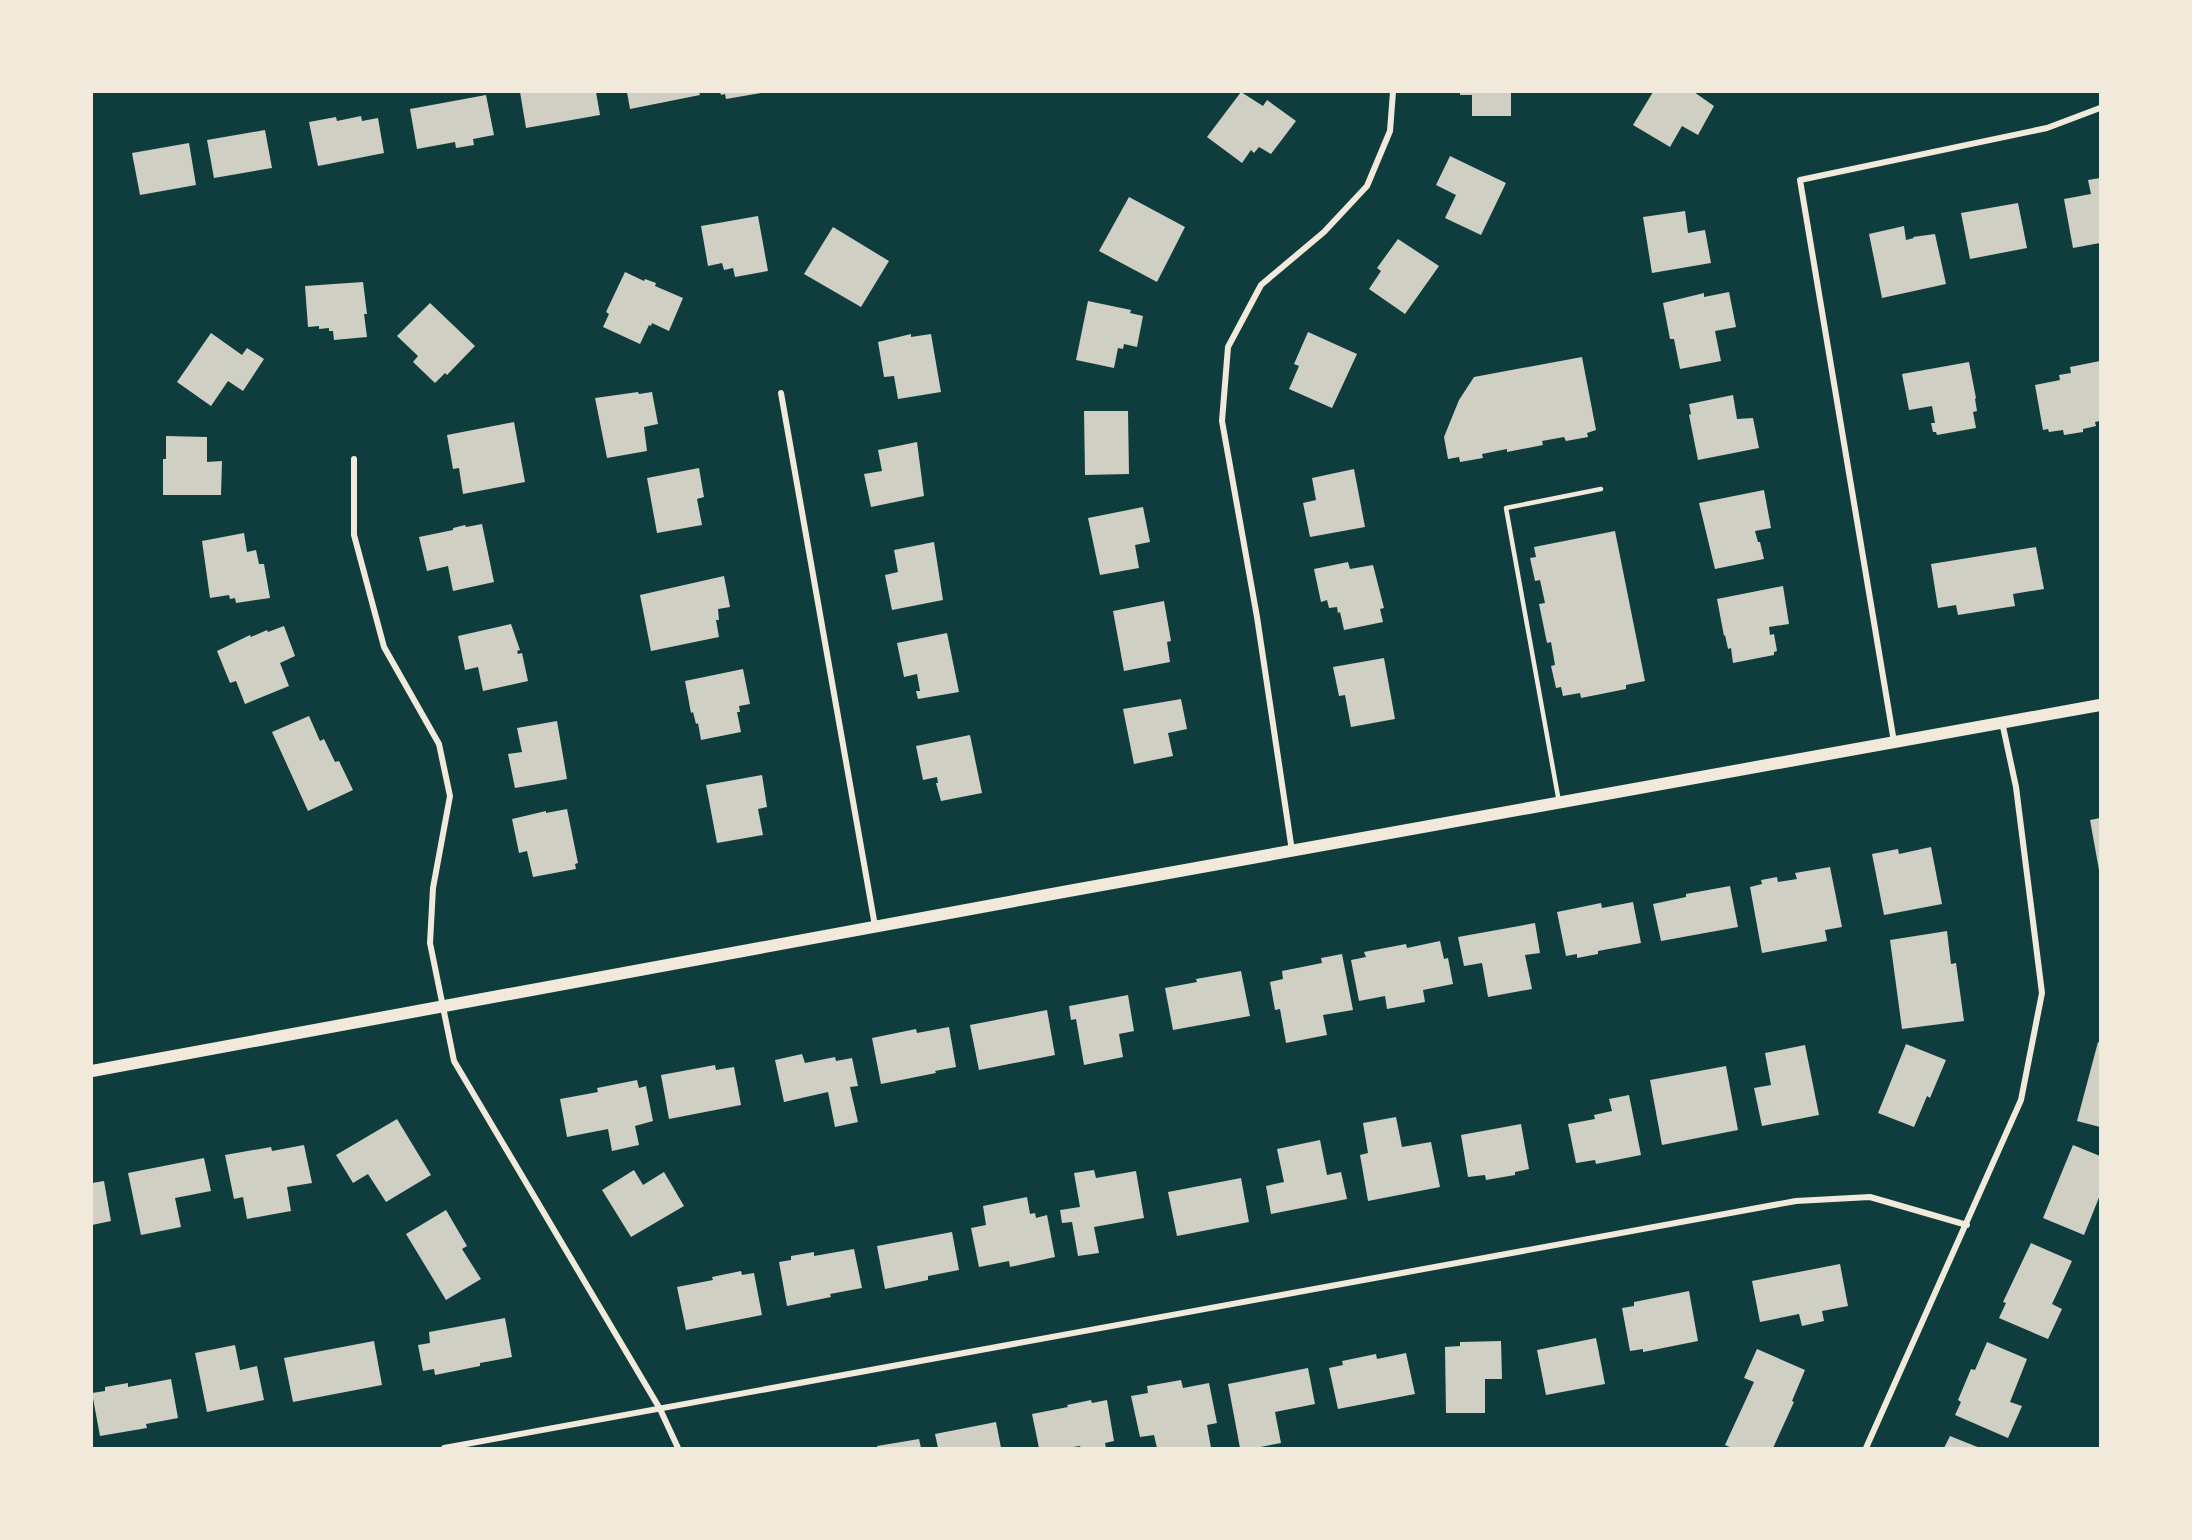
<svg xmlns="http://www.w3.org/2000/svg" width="2192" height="1540" font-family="'Fira Sans Condensed',sans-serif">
<rect width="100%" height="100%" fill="#0f3d3e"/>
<g fill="#cfcfc3">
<polygon points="520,92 596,92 600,115 526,128"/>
<polygon points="627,92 699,92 700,95 630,109"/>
<polygon points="720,92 760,92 761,93 726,99 725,94 721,95"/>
<polygon points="1241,92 1263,106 1267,100 1296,121 1271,154 1259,147 1254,153 1251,150 1242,163 1207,137"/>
<polygon points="1460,92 1511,92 1511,116 1472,116 1472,95 1460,95"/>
<polygon points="1653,92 1694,92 1714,106 1698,135 1682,126 1670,147 1633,125"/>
<polygon points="486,95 494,135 473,139 474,145 456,148 455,142 417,149 410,109"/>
<polygon points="361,116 362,121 378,118 384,153 318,166 309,122 336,117 337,121"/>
<polygon points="265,130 272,168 214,178 207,140"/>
<polygon points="189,143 196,185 140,195 132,153"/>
<polygon points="1450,156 1506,183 1481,235 1445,218 1456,195 1436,185"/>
<polygon points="2100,178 2100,243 2073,248 2064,199 2091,194 2088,180"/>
<polygon points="1129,197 1185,227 1157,282 1099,251"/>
<polygon points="2018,203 2027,248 1970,259 1961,213"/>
<polygon points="1685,211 1688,233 1705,230 1711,263 1652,273 1643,217"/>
<polygon points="758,216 768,271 735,277 733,268 724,270 722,263 708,266 701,226"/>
<polygon points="1904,226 1906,240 1914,238 1913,237 1935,234 1946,284 1882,298 1869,234"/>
<polygon points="833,227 889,261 861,307 804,274"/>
<polygon points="1398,239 1439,266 1405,314 1369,289 1381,271 1377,268"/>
<polygon points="625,272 644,281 645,279 656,283 655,286 683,298 669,331 652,323 651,326 649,325 640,344 603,327 609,314 606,312"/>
<polygon points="363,282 367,314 364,314 367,337 334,340 333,331 329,331 329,328 319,329 319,326 308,327 305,286"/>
<polygon points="1729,292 1736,327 1715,331 1721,361 1680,369 1674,339 1670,339 1663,303 1704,293 1704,297"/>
<polygon points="1088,301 1131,310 1130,313 1143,316 1137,347 1124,344 1123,349 1118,348 1114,368 1076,360"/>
<polygon points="430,303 475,346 447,375 445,373 435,383 413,362 418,356 397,336"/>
<polygon points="1308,332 1357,354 1332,408 1289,389 1299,366 1294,364"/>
<polygon points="211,333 242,355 247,348 264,359 243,391 228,381 211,406 177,382"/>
<polygon points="911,334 911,337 931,334 941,392 898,399 894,376 884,377 878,342"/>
<polygon points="1582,357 1596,430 1587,433 1588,437 1566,441 1564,437 1542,441 1543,445 1507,452 1507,449 1482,454 1483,458 1460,462 1459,457 1448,459 1444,437 1459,400 1474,377"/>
<polygon points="2100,361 2100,421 2095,422 2096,426 2083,429 2083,432 2064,435 2063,430 2049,432 2048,429 2043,430 2035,385 2060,380 2059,375 2071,373 2070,367"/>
<polygon points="1969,362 1976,398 1975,399 1977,411 1973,412 1976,428 1937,435 1936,432 1933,432 1931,423 1935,423 1932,406 1909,410 1902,374"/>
<polygon points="638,392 639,394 652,392 658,424 644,427 647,451 607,458 595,398"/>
<polygon points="1733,395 1737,419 1753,418 1759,448 1698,460 1689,415 1691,414 1689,404"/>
<polygon points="1084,411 1128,411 1129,474 1085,475"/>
<polygon points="514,422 525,482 463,494 459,468 453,469 447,435"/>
<polygon points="166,436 207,437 207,462 222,461 221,495 163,495 163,459 166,459"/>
<polygon points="917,442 924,496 871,507 864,474 882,471 878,450"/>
<polygon points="699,468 704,497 697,499 702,525 657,533 647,478"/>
<polygon points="1354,469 1365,527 1310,537 1303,503 1316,500 1312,478"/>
<polygon points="1764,490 1771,528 1755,531 1758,542 1760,542 1764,559 1715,569 1699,503"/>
<polygon points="1143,507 1150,542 1135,545 1139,568 1100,575 1088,518"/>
<polygon points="482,524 494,582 453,591 448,566 427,571 419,537 453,530 453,528 465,525 466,527"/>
<polygon points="1615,531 1645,681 1626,685 1626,689 1581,698 1580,693 1563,696 1561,687 1556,688 1551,666 1555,665 1551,642 1547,643 1539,604 1545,603 1540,580 1535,581 1530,558 1536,557 1534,547"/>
<polygon points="244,533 247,552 256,550 259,564 264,564 270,598 236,603 235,598 230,599 229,595 210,598 202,541"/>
<polygon points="934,542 943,600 892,610 885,575 898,572 894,550"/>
<polygon points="2036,547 2044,589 2013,594 2015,606 1958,615 1956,605 1938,608 1931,564"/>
<polygon points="1348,562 1350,569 1373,565 1384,608 1380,609 1383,622 1344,630 1340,612 1338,613 1337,607 1329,608 1327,600 1321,602 1314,569"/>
<polygon points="724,576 730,607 718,609 719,620 716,620 719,637 651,651 640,595"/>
<polygon points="1783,586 1789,624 1769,627 1770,635 1774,634 1777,651 1774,652 1774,655 1733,663 1731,648 1728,649 1725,635 1724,636 1717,599"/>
<polygon points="1164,601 1171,641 1167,642 1170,662 1124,671 1113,611"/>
<polygon points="511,624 520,650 517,651 518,654 522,653 528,681 483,691 478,667 465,670 458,636"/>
<polygon points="284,626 295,656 280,663 289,686 245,704 236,681 230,683 217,651 250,635 251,637 267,630 268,632"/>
<polygon points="947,633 959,692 918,699 916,691 920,691 917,674 904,677 897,643"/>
<polygon points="1384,658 1395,719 1351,727 1345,695 1339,696 1333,667"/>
<polygon points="743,669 750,704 739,706 740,712 737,712 741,732 701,740 698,723 696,724 693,712 691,713 685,681"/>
<polygon points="1181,699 1187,729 1168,733 1173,756 1134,764 1123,709"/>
<polygon points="309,716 320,741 324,739 335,762 339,761 353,790 308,811 272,732"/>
<polygon points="557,721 567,779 515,788 508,754 522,752 517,728"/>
<polygon points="970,735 982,793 941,801 936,783 938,783 937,777 923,780 916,746"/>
<polygon points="762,775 767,807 758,809 763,835 717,843 706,785"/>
<polygon points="567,809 578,863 575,864 576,869 533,877 527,851 519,853 512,819 546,811 546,813"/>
<polygon points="2100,818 2100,870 2099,870 2090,820"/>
<polygon points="1931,847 1942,904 1884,915 1872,854 1898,849 1899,854"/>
<polygon points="1830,867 1842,927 1825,930 1827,941 1762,953 1750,887 1762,884 1761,880 1777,877 1778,882 1797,879 1795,873"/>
<polygon points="1730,886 1738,927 1661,941 1653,904 1686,897 1686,894"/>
<polygon points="1633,902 1641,943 1598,951 1598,954 1577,958 1577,954 1566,956 1557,912 1601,903 1602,908"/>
<polygon points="1535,923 1540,953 1525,955 1532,989 1488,997 1482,963 1464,966 1458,937"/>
<polygon points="1947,931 1951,964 1956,963 1964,1021 1902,1029 1890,940"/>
<polygon points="1440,941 1444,959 1448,958 1453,984 1423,990 1425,1002 1387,1009 1385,996 1359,1001 1351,960 1366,957 1364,952 1406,944 1407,948"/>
<polygon points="1342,954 1353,1010 1323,1015 1327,1035 1286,1043 1280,1009 1275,1010 1270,982 1283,979 1282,971 1322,963 1321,958"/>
<polygon points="1241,971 1250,1016 1173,1030 1165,988 1197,982 1196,979"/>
<polygon points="1128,995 1134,1031 1119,1034 1123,1057 1084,1065 1076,1019 1071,1020 1069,1006"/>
<polygon points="1047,1010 1055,1055 979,1070 970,1025"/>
<polygon points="949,1027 956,1067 935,1071 936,1073 881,1084 872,1038 916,1029 917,1033"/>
<polygon points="2098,1042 2100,1043 2100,1127 2077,1121"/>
<polygon points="1906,1044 1946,1060 1930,1098 1927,1096 1914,1127 1878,1113"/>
<polygon points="1805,1045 1819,1115 1762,1126 1754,1088 1771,1085 1765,1053"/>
<polygon points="802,1054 805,1063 835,1057 836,1061 852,1058 858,1086 850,1087 858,1122 835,1127 828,1092 784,1102 775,1060"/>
<polygon points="715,1065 716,1070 734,1067 741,1105 669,1119 661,1075"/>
<polygon points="1726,1066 1738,1130 1662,1145 1650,1080"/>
<polygon points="637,1080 639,1088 646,1086 653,1121 635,1126 639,1145 612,1151 608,1129 567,1137 560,1099 598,1092 597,1088"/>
<polygon points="1629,1095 1641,1155 1596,1164 1595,1160 1576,1163 1568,1124 1595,1119 1594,1115 1612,1111 1609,1099"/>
<polygon points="1396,1117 1402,1147 1431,1142 1440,1187 1368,1201 1360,1155 1368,1153 1363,1123"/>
<polygon points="397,1119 431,1175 386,1202 368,1174 353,1183 336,1155"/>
<polygon points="1521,1124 1529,1169 1515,1172 1515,1175 1486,1180 1485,1175 1468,1177 1461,1135"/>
<polygon points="1320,1140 1327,1175 1341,1172 1347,1199 1271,1214 1266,1186 1284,1182 1277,1149"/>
<polygon points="304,1145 312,1183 287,1187 291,1211 247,1219 243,1197 234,1199 225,1155 271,1147 272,1151"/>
<polygon points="2073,1145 2100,1156 2100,1195 2084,1235 2043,1218"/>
<polygon points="204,1158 211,1191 175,1198 181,1227 141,1235 128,1173"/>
<polygon points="634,1170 643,1185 664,1172 684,1206 631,1237 602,1190"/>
<polygon points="1094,1170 1096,1178 1136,1171 1144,1218 1094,1227 1099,1253 1078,1256 1072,1222 1062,1223 1060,1210 1080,1207 1074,1173"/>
<polygon points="1241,1178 1249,1222 1177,1236 1168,1192"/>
<polygon points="104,1181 111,1221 92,1225 92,1183"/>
<polygon points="1027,1197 1030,1214 1035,1213 1036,1218 1047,1215 1055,1257 1010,1267 1009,1261 979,1267 971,1228 986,1225 983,1206"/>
<polygon points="446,1210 467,1246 462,1249 481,1279 446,1300 406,1234"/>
<polygon points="952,1232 959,1270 928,1276 928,1280 885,1289 877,1246"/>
<polygon points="2031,1243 2072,1261 2052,1304 2062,1309 2048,1339 1999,1318 2006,1303 2003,1302"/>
<polygon points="854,1249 862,1288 830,1294 831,1297 787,1306 779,1262 791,1260 791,1256 814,1252 814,1256"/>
<polygon points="1840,1264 1848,1306 1822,1311 1824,1321 1802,1326 1799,1314 1760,1322 1752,1281"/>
<polygon points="741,1271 742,1275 754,1273 762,1315 686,1330 677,1287 713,1280 712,1277"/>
<polygon points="1689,1291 1698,1341 1643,1352 1643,1349 1630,1351 1622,1308 1634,1306 1634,1302"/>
<polygon points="505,1318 512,1357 480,1363 480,1366 435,1375 434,1369 423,1371 418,1345 430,1343 429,1332"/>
<polygon points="1596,1338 1605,1384 1546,1395 1537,1350"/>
<polygon points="374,1341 382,1385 293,1402 284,1358"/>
<polygon points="1501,1341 1502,1379 1485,1379 1485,1413 1446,1413 1445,1347 1460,1346 1460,1342"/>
<polygon points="1987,1342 2027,1359 2010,1402 2022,1406 2008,1438 1955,1415 1961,1402 1958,1400 1971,1369 1975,1370"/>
<polygon points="235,1345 240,1370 257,1366 264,1400 207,1412 195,1353"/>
<polygon points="1757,1349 1805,1370 1792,1401 1794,1402 1773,1448 1732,1448 1725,1445 1754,1382 1744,1378"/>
<polygon points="1406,1353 1415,1394 1338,1409 1329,1368 1343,1365 1342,1361 1376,1354 1377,1359"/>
<polygon points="1308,1368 1315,1404 1275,1412 1281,1443 1255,1448 1240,1448 1228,1384"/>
<polygon points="171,1379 178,1418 146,1424 147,1428 100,1436 92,1393 105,1391 105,1387 128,1383 128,1387"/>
<polygon points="1181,1380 1183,1388 1209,1383 1217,1423 1207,1425 1211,1448 1157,1448 1154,1435 1140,1437 1131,1396 1148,1393 1147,1386"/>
<polygon points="1091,1400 1092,1403 1107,1400 1114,1441 1105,1443 1106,1448 1081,1448 1080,1446 1066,1448 1039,1448 1032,1414 1068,1407 1067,1405"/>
<polygon points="996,1422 1001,1448 938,1448 935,1434"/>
<polygon points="1950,1436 1980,1448 1944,1448"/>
<polygon points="919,1439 921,1448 878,1448 877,1446"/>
</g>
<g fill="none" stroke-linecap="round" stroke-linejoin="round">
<polyline stroke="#f1e9da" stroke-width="4.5" points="1559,802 1506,508 1601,489"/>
<g stroke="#f1e9da" stroke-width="6">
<polyline points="781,393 875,926"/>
<polyline points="354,459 354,535 384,647 439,744 450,796 433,888 430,943 454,1061 660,1409 678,1448"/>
<polyline points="1894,742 1800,180 2047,128 2100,108"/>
<polyline points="1292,851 1257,617 1222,421 1228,347 1261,285 1324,232 1367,186 1390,131 1393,92"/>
<polyline points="444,1448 1796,1201 1870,1197 1967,1225"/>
<polyline points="1866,1448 2021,1100 2042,993 2016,787 2002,722"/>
</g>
<polyline stroke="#f1e9da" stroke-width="12" points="92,1071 1074,890 2100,705"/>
</g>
<rect width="2192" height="1540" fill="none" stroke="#f1e9da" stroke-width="186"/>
</svg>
